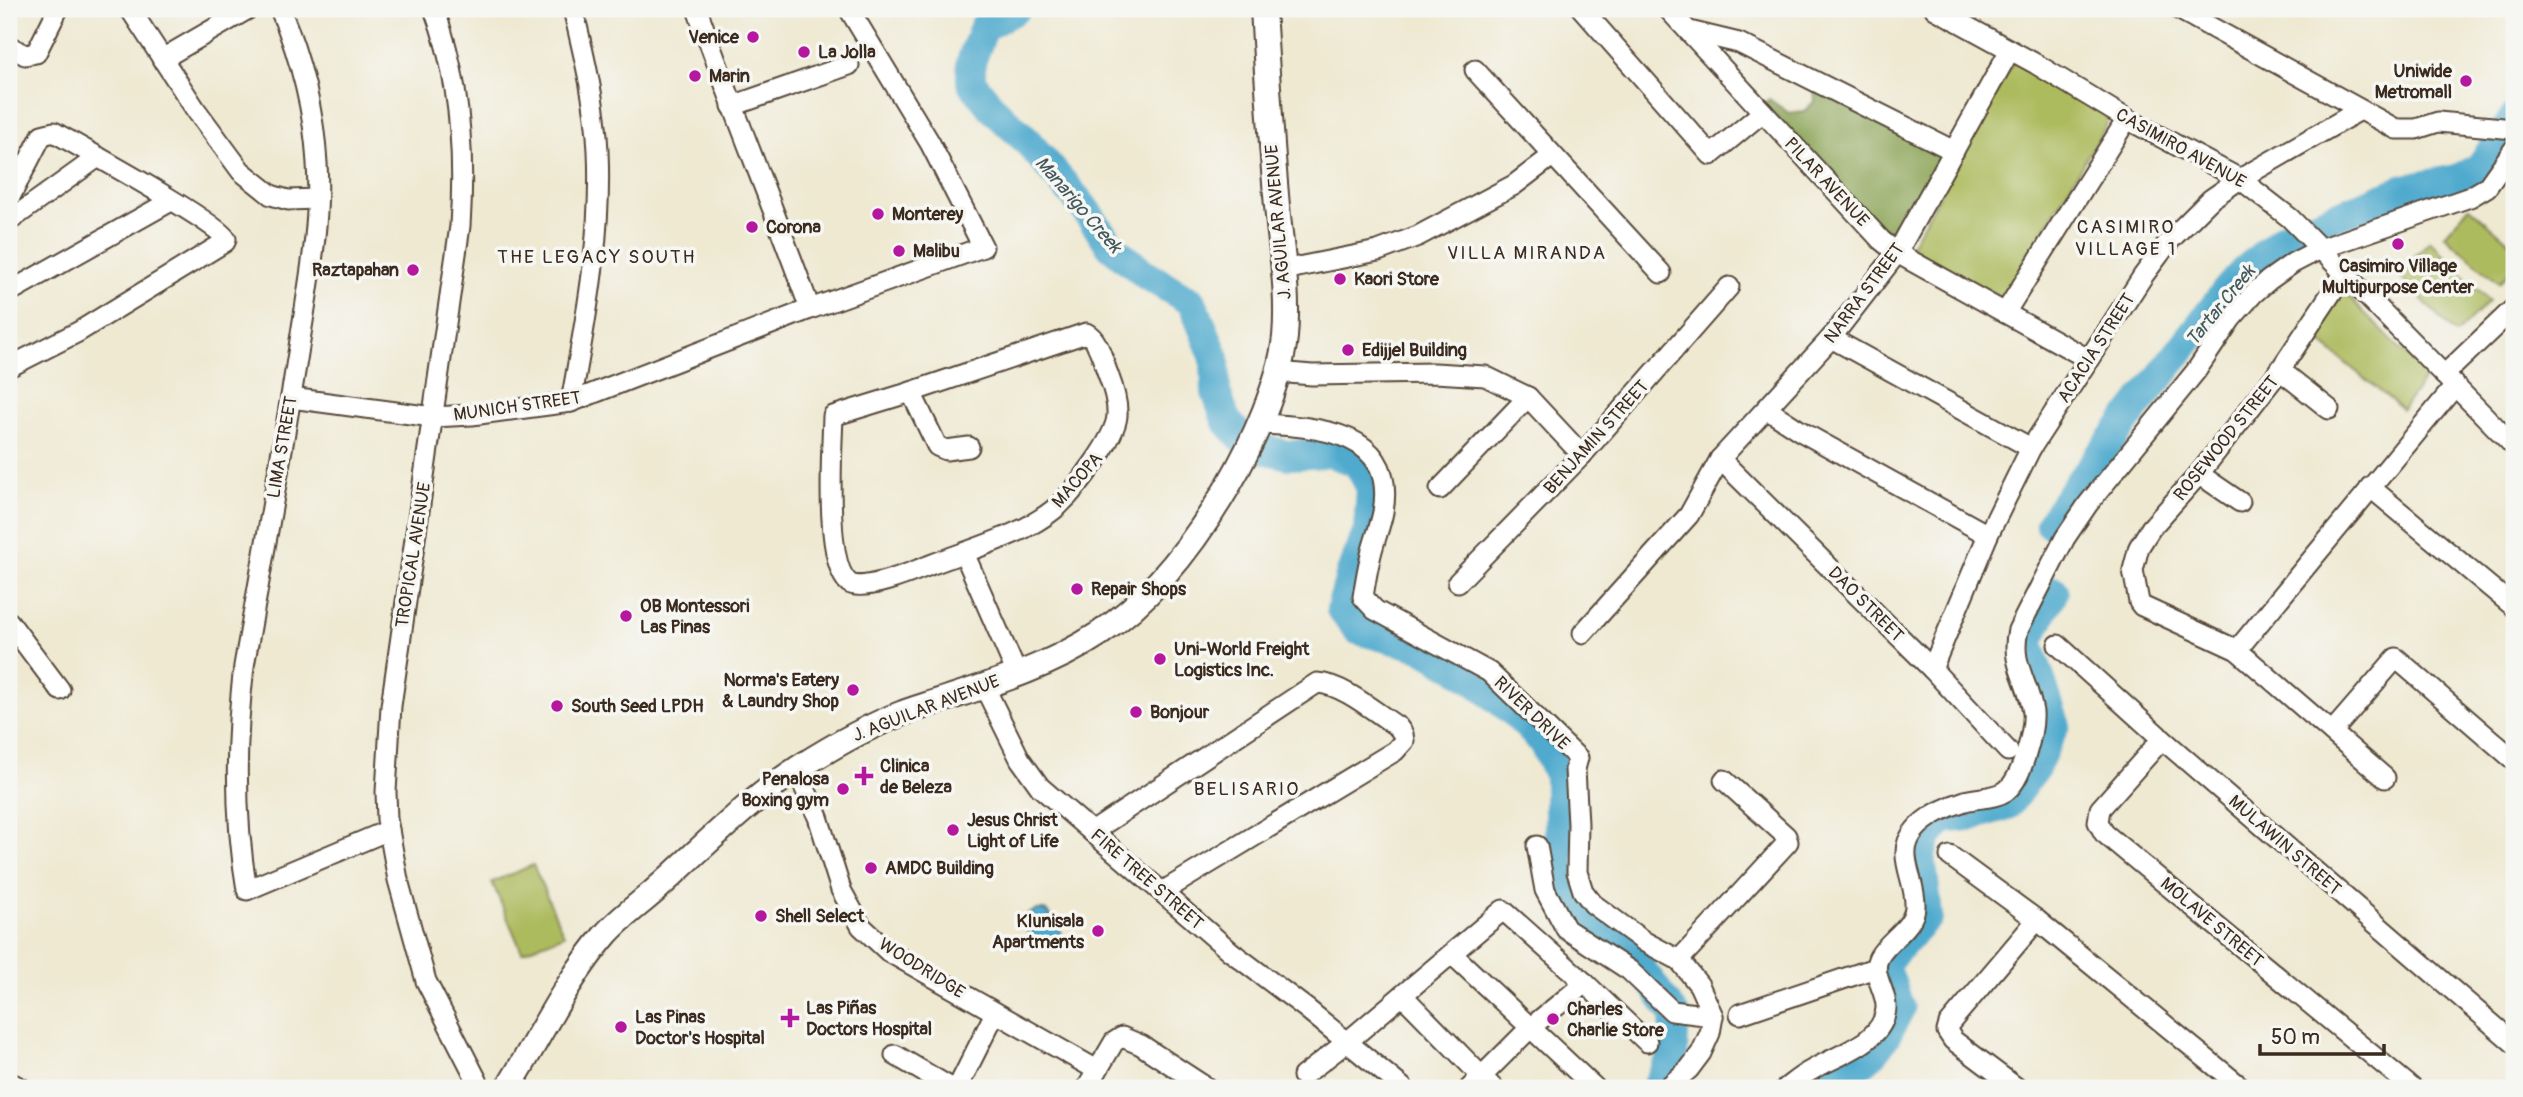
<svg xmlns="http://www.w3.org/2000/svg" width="2523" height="1097" font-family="Pangolin,sans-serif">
<rect width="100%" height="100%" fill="#f6f6f2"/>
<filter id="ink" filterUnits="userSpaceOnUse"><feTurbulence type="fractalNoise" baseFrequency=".0143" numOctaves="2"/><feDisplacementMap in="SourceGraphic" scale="14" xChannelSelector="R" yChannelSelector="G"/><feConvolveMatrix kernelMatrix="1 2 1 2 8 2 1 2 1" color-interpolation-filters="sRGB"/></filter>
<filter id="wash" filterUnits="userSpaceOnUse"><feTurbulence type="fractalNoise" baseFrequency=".00686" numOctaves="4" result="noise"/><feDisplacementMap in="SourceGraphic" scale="28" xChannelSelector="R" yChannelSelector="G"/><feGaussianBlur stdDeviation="1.57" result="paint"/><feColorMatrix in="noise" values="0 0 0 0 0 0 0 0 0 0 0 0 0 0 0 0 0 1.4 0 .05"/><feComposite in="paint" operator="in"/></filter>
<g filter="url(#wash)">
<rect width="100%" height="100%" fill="#efe9d2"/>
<g fill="#adbb5e" stroke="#74723e" stroke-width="2">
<polygon points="2014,61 2112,115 2003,299 1909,249"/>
<polygon points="2469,207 2514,246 2514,266 2499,283 2444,235"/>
<polygon points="2430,241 2489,301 2456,334 2397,274"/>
<polygon points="2342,290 2427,376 2402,409 2309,333"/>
<polygon points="533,865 564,935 522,952 492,882"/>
</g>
<polygon fill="#8aa355" stroke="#62663a" stroke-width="2" points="1814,85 1943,157 1895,244 1764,104 1769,99 1789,113 1804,111 1815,101"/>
<polygon fill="#50aace" stroke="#466a76" stroke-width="2" points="1036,910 1045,910 1059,924 1061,936 1054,947 1045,946 1023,927 1024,916"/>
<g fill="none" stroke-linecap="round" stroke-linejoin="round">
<g stroke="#50aace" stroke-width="30">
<polyline points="1016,9 984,27 971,62 971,82 992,108 1027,141 1082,205 1111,246 1146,275 1192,302 1215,358 1216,392 1226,420 1243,439 1263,449 1288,455 1329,453 1357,462 1371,488 1368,531 1351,573 1341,609 1358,630 1421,647 1469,676 1511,710 1542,741 1559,776 1559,862 1564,894 1580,913 1616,934 1675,1015 1673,1055 1656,1088"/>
<polyline points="2050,524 2076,486 2227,290 2243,272 2285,236 2405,189 2457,179 2479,168 2514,118"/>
<path d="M1805,1088C1822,1078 1853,1071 1866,1060C1882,1048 1890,1026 1900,1009L1885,965L1891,956L1928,916L1921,855L1926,838L1944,818L1969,817L2008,805L2035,768L2055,724L2028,641L2054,591"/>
</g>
</g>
</g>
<g filter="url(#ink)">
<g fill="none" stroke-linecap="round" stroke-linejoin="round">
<defs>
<g id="minor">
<polyline points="130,9 196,110 241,171 271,195 288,200 317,199"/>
<path d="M280,9C300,57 314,110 317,163C321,225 308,286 299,347C282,454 263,560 244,666C235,741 234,815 247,890L389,830"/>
<path d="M434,9C460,78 465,153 460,226L391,706L386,792L387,819L398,880L426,981L481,1088"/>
<path d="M697,9C733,110 774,209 810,309"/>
<polyline points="1582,9 1711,155 1763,112"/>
<polyline points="1668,9 1881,240 1897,253 2088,359"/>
<polyline points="1935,9 2036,64 2127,119 2240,179 2290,218 2514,446"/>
<polyline points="2178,9 2396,129 2416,129 2438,122 2514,129"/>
<polyline points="1689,31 1739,43 1954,151"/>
<polyline points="9,46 25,55 36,53 58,9"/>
<polyline points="162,59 248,9"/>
<polyline points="1475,70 1661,273"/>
<polyline points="732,106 849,65"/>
<path d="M9,199L42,135L54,132C81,148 216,221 226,239L225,242L78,332L9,367"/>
<polyline points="9,221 98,157"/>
<polyline points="1283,270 1378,251 1418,236 1514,185 1552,156"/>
<polyline points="2344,274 2280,370 2199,474 2151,528 2139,547 2133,570 2139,602 2142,606 2237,650 2385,778"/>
<polyline points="9,292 171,201"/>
<polyline points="2005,313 2127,119"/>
<path d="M1086,333C1099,339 1103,362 1108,374C1113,387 1118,402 1117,416C1115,439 1077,488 1060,504C1051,513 1036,522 1025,528C995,543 961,553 930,565C915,571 862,593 849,583C824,563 832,447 833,416L911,392Z"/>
<polyline points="1831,338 2031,448"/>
<polyline points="2280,370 2329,409"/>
<polyline points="1277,372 1312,375 1435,373 1485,376 1528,397 1582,455"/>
<polyline points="2444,375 2514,308"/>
<polyline points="911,392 937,446 946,450 969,447"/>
<polyline points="291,398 433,417 472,415 571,402 810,309 983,247 930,143 849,9"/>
<path d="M571,402C586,319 602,236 598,151C596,104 584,55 573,9"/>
<polyline points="1768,410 1802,432 1988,535"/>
<path d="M1260,424C1319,427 1397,431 1383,512C1380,528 1373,543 1370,559C1367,571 1365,584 1363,597L1375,610L1489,672L1578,758L1575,769L1578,824L1577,872L1583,891L1593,904L1645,942L1679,960L1699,985L1713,1016L1710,1033L1701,1053L1689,1069L1667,1088"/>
<polyline points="1720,459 1932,669 2008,751"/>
<polyline points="2199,474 2240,502"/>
<polyline points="2370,487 2514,607"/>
<polyline points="1440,489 1528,397"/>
<polyline points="964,553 1017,674"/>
<polyline points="1458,582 1582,455 1729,287"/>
<polyline points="9,622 60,690"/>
<polyline points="1583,633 1689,515 1720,459 1831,338 1897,253 2010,50"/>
<polyline points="2058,645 2162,739 2514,1043"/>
<polyline points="2237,650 2455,386"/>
<polyline points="1932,669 1988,535 2031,448 2143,276 2170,240 2211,199 2240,179 2360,110"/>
<polyline points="984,686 1020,759 1040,787 1230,951 1307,1009 1403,1088"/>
<polyline points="2332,732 2396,658 2514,760"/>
<polyline points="2162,739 2100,809 2098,822 2104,833 2412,1088"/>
<polyline points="796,769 818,817 841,890 861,926 889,952 1097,1070"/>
<path d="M1092,832L1317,683C1343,684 1376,713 1398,727L1403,734L1404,741L1395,751L1162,892"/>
<polyline points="1537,846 1545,890 1566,929 1629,970 1672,1011 1713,1016"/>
<polyline points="1950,856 2037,920 2242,1088"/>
<polyline points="1452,954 1595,1088"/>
<polyline points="1679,960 1788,842 1786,836 1724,780"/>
<polyline points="1403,996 1493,1088"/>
<polyline points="1740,1014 1875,968"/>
<polyline points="895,1055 951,1088 958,1087 995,1013"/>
<polyline points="1303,1076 1347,1042 1503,910 1585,983 1647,1042"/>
<polyline points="9,1082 21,1088"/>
<polyline points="1087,1088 1114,1042 1122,1037 1141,1045 1207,1088"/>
<polyline points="1470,1088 1531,1027 1585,983"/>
<path d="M1786,1088C1794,1082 1802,1075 1812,1070C1836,1055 1884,1043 1886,1008C1887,991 1870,974 1879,957C1888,940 1915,927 1915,906C1916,878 1894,854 1915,830C1926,816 1949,806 1965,801C1979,797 1994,799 2006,791C2017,782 2022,766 2026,754C2030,741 2034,725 2033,712C2028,680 2010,664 2018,630L2065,538L2088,504L2196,371L2231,319L2254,293L2269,280L2293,263L2320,249L2470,197L2487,187L2514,149"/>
<polyline points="2017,1088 1953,1040 1947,1031 1949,1024 2037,920"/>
</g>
<path id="major" d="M508,1088C539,1038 567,979 606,934C622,916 643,902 661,885C705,845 749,800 800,767C833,746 866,727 903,713C969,690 1040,673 1099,634C1153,598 1196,541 1228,486C1252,445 1280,384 1285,337C1289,293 1281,249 1277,206C1271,140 1267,74 1263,9"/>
</defs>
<use href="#minor" stroke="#564739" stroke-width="23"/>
<use href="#major" stroke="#564739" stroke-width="28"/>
<use href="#minor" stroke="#fff" stroke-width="19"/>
<use href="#major" stroke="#fff" stroke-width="24"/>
</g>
</g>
<g fill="#b5179e" stroke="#f6f6f2" stroke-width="2.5">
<circle cx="753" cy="37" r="7"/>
<circle cx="804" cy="52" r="7"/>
<circle cx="695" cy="76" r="7"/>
<circle cx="2466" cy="81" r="7"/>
<circle cx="878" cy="214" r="7"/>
<circle cx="752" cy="227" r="7"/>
<circle cx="2398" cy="244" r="7"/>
<circle cx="899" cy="251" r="7"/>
<circle cx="413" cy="270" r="7"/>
<circle cx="1340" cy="279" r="7"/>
<circle cx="1348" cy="350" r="7"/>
<circle cx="1077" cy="589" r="7"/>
<circle cx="626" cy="616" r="7"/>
<circle cx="1160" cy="659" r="7"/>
<circle cx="853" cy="690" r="7"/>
<circle cx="557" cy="706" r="7"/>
<circle cx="1136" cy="712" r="7"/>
<path d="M860.5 765.5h7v7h7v7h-7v7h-7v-7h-7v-7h7z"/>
<circle cx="843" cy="789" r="7"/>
<circle cx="953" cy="830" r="7"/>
<circle cx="871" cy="868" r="7"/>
<circle cx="761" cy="916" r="7"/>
<circle cx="1098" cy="931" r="7"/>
<path d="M786.5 1007.5h7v7h7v7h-7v7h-7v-7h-7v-7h7z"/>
<circle cx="1553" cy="1019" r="7"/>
<circle cx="621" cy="1027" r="7"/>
</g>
<g text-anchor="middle" stroke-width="7" stroke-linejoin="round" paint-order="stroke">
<g font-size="18" font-weight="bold" fill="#3b2a1e" stroke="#f6f6f2" text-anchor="start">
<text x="739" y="43" text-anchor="end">Venice</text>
<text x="818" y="58">La Jolla</text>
<text x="2452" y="77" text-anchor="end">Uniwide<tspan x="2452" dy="21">Metromall</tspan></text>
<text x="709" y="82">Marin</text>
<text x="892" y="220">Monterey</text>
<text x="766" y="233">Corona</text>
<text x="913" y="257">Malibu</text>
<text x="2398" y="272" text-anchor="middle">Casimiro Village<tspan x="2398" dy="21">Multipurpose Center</tspan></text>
<text x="399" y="276" text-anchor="end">Raztapahan</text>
<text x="1354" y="285">Kaori Store</text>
<text x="1362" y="356">Edijjel Building</text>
<text x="1091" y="595">Repair Shops</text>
<text x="640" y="612">OB Montessori<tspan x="640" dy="21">Las Pinas</tspan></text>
<text x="1174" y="655">Uni-World Freight<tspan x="1174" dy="21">Logistics Inc.</tspan></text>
<text x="839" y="686" text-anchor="end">Norma's Eatery<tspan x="839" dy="21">&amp; Laundry Shop</tspan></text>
<text x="571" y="712">South Seed LPDH</text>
<text x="1150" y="718">Bonjour</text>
<text x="880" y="772">Clinica<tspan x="880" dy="21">de Beleza</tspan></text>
<text x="829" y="785" text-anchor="end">Penalosa<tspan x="829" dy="21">Boxing gym</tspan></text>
<text x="967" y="826">Jesus Christ<tspan x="967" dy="21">Light of Life</tspan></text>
<text x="885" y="874">AMDC Building</text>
<text x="775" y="922">Shell Select</text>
<text x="1084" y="927" text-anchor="end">KIunisala<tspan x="1084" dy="21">Apartments</tspan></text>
<text x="806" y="1014">Las Piñas<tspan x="806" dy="21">Doctors Hospital</tspan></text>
<text x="1567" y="1015">Charles<tspan x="1567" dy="21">Charlie Store</tspan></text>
<text x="635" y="1023">Las Pinas<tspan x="635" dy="21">Doctor's Hospital</tspan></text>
</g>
<g font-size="18" fill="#3b2a1e" stroke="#f6f6f2">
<text transform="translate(2181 148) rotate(29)" y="6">CASIMIRO AVENUE</text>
<text transform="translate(1827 182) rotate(47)" y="6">PILAR AVENUE</text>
<text transform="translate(1278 222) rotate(-95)" y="6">J. AGUILAR AVENUE</text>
<text transform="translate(1864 293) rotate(-53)" y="6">NARRA STREET</text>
<text transform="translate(2096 348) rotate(-57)" y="6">ACACIA STREET</text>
<text transform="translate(517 406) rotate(-8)" y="6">MUNICH STREET</text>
<text transform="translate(1596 437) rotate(-48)" y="6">BENJAMIN STREET</text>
<text transform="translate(2226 438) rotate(-51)" y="6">ROSEWOOD STREET</text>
<text transform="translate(282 447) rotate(-80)" y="6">LIMA STREET</text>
<text transform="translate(1077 480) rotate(-49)" y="6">MACOPA</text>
<text transform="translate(413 555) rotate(-81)" y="6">TROPICAL AVENUE</text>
<text transform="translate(1866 604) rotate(45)" y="6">DAO STREET</text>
<text transform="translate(926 708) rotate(-21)" y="6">J. AGUILAR AVENUE</text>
<text transform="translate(1532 713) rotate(44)" y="6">RIVER DRIVE</text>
<text transform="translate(2285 845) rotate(41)" y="6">MULAWIN STREET</text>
<text transform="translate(1147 879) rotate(41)" y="6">FIRE TREE STREET</text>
<text transform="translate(2212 922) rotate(40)" y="6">MOLAVE STREET</text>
<text transform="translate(922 968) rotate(32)" y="6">WOODRIDGE</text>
</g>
<g font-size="19" font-style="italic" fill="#42575c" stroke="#f6f6f2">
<text transform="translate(1079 204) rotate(49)" y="7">Manarigo Creek</text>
<text transform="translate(2220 305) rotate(-51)" y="7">Tartar Creek</text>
</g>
<g font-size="19" letter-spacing="2" fill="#3b2a1e" stroke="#f6f6f2">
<text x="2126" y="233">CASIMIRO<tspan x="2126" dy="22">VILLAGE 1</tspan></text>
<text x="1527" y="259">VILLA MIRANDA</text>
<text x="597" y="263">THE LEGACY SOUTH</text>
<text x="1247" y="795">BELISARIO</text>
</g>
</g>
<rect width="2523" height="1097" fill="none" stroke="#f6f6f2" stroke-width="35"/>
<path d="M2260 1044v10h124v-10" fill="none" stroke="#3b2a1e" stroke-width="3.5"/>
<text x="2271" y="1044" font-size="21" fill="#3b2a1e" stroke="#f6f6f2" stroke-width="5" paint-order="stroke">50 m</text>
</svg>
